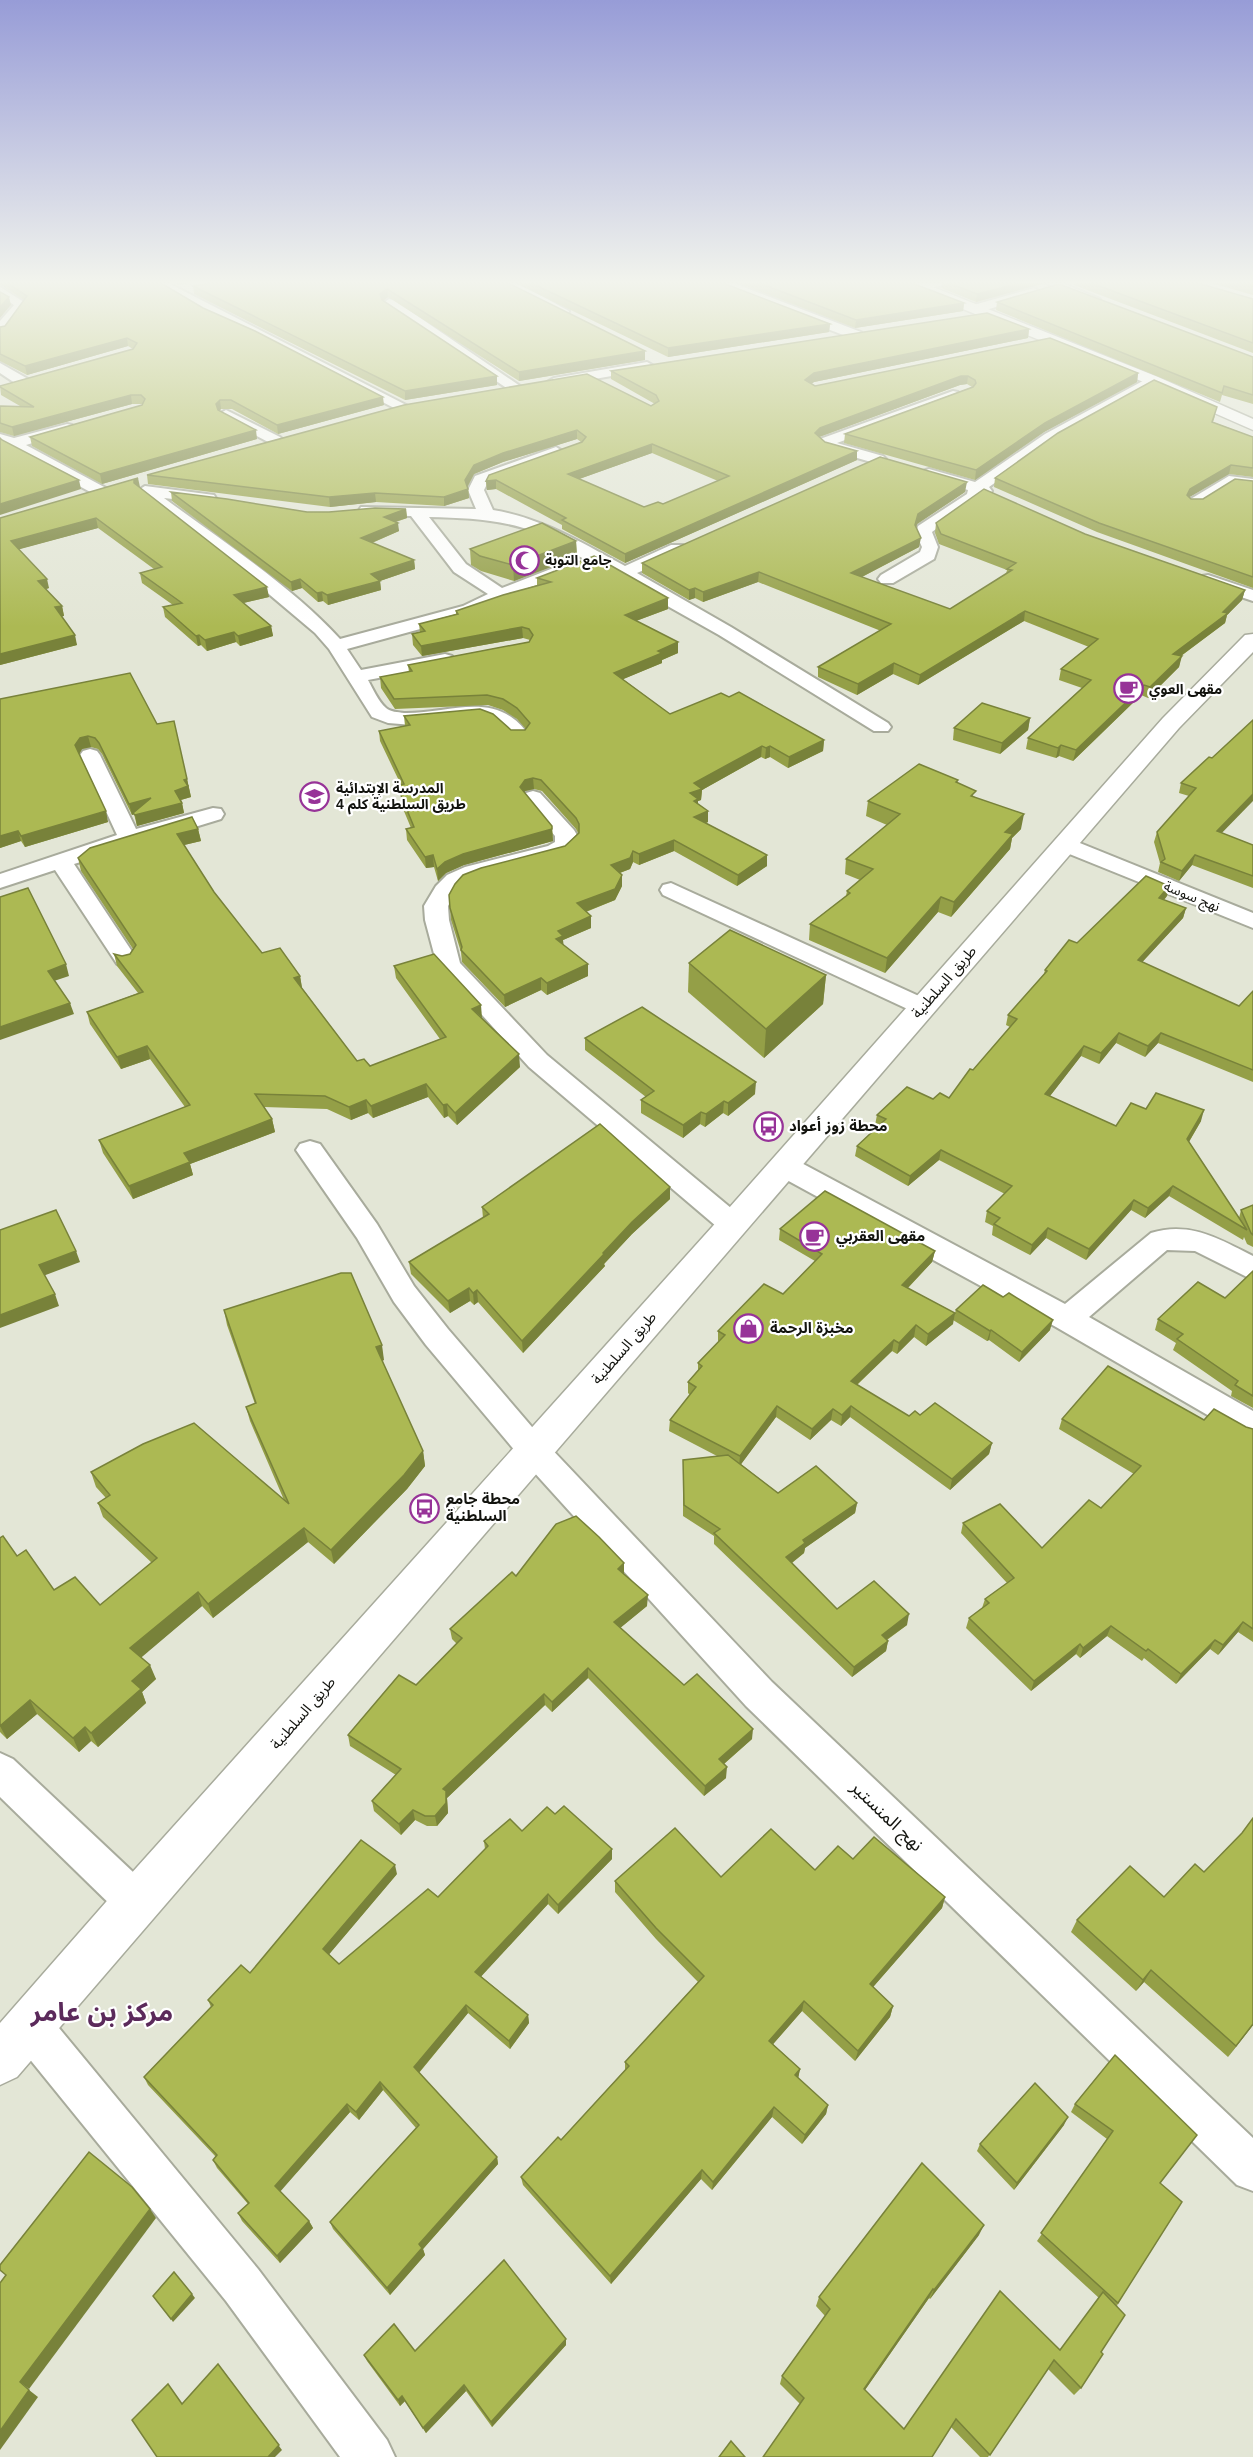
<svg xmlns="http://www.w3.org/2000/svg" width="1253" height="2457" font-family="Helvetica,'Noto Sans Arabic',sans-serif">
<rect width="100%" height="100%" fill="#e3e6d6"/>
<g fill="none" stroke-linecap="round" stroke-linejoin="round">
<defs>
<g id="minor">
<polygon points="154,283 168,283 410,407 408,410 398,410 257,337 205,314"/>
<polygon points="510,283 518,283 569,311 568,314 558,314 510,289 508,286"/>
<polygon points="721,283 733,283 861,332 863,335 856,339 851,338 724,289"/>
<polygon points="923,283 942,283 940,286 916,290 914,287 916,284"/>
<polygon points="1046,283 1062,283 1100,299 1099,302 1089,302"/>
<polygon points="0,287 27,304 5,333 0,334 0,321 14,305 0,296"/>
<polygon points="1034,288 1040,292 1038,295 975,313 969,309 970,306"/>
<polygon points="389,299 394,300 523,388 521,391 511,391 384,306 383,303"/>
<polygon points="647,362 654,366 652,369 554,386 547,382 554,378"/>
<polygon points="0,363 28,379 30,382 28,385 18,385 0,373"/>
<polygon points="1152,376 1159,380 1157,383 1055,440 989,487 992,491 990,494 982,495 932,532 938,547 934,559 893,583 881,583 878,579 881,575 920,552 922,547 916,534 918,526 967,494 968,490 923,477 921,474 923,471 929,469 975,482 1045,434"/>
<polygon points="953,391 958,392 960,395 958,398 837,443 883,456 886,459 883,462 878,464 826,449 817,442 820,439"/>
<polygon points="226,410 280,437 283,440 280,443 270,443 221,417 219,414"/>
<polygon points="67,424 72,425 74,428 72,431 26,445 106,488 108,491 106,494 94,494 0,443 0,434 14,438"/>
<path d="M556,447L564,452L561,455L488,482L484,490L493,510C542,518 582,543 625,566L671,545H683L685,549L683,553L637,573L731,627L888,723L891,727L888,731H874L719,635L536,532C499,519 468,518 429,517L466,564L502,588L566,563H578L581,567L578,571L528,589L509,600L475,614L347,649L361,670L445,654L452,656L454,660L452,664L368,680C373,689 378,701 386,708C390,712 398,712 404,713C450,714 496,688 529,735L526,739H512L495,723L481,717L413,725L388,723L372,717L329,649L315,633L245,574L137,491L145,486L214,495L216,498L214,501L208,503L164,498C221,540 293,587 340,639L463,606L488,594L454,572L411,516L367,515L359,510L361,507L476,509L468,490L475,476Z"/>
<polygon points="1229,476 1253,479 1253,489 1232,486 1201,506 1189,506 1187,503 1189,500"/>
<polygon points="1208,575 1253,590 1253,601 1202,584 1199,580 1202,576"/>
<polygon points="90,749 97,751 100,755 136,829 213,808 221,809 224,814 221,819 74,864 137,959 133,964 125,966 117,964 55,870 0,888 0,874 117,835 80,755 83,751"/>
<polygon points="533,791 540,793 574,830 577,835 577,844 564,856 481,877 463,885 454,894 448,906 449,920 460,963 547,1055 743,1218 747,1225 743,1232 733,1235 723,1232 529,1067 437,965 425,920 424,906 436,886 447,875 465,867 548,846 555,842 555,836 522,797 526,793"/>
<polygon points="1065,837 1253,913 1253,928 1057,849 1054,844 1057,839"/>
<polygon points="671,883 932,1002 935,1007 932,1012 923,1015 914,1012 663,895 660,890 663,885"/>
<polygon points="310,1141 320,1144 377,1224 414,1286 448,1329 544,1441 772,1682 1253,2138 1253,2191 1237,2185 746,1706 522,1459 426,1345 394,1302 357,1238 296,1150 300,1144"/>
<path d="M784,1157L794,1159L1065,1304L1151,1233C1190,1221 1219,1239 1253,1256V1280L1195,1251L1167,1250L1089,1317L1253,1411V1439L1242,1435L1056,1327L774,1173L770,1166L774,1159Z"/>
<polygon points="0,1753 13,1759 150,1888 156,1902 150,1916 136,1922 122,1916 0,1797"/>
<polygon points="30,2005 45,2011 258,2269 387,2440 395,2457 340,2457 226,2301 15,2041 9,2026 15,2011"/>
</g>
<polygon id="tertiary" points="904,283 923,283 1158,377 1253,419 1253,430 1146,383 906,286"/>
<polygon id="secondary" points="1253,634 1253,652 1179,728 17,2077 0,2085 0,2023 120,1886 721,1217 1163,718 1245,635"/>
</defs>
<use href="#minor" stroke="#a8ab9c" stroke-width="4"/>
<use href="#tertiary" stroke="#a8ab9c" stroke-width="3"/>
<use href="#secondary" stroke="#a8ab9c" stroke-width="3"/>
<use href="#minor" fill="#fff" fill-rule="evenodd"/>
<use href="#tertiary" fill="#fff" fill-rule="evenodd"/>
<use href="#secondary" fill="#fff" fill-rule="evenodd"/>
</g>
<g fill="#949f47" fill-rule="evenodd">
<polygon points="0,283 161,283 203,308 384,405 278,434 232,409 221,409 219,411 257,439 102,484 32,446 30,437 142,405 143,404 132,404 14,436 0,432 0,406 20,406 1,395 0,386 133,349 128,346 27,375 0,361 0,327 5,326 24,300 1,285 0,285"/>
<polygon points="509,283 645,360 519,381 388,297 383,301 497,376 497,385 405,400 194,294 193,286"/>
<polygon points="515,283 723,283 830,324 829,332 668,357"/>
<polygon points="738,283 912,283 964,303 963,311 855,328"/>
<polygon points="942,283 1045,283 976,302 941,288"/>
<polygon points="1074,283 1198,283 1253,299 1253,353 1074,285"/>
<polygon points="1211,283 1253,283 1253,295"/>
<polygon points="997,302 1253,357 1253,404 1222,395 1220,402 996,310"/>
<path d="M1029,329L1028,338L814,382L811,384L815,386L1050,338L1138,373L1137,382L1044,432L975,480L844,443L845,434L972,387L967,384L960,385L819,437L825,442L857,451V460L625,563L562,529V525L496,489L487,490L486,481L581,442L577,439L503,462L474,474L468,486L469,498L444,506L376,502L330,507L148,484L147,475L651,406L655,404L611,379V371ZM652,453L718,481L663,504L644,507L579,479Z"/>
<polygon points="1215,416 1213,422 1253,437 1253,477 1229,474 1189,497 1191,499 1203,499 1253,481 1253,588 1097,532 994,487 995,478"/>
<polygon points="139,487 269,597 243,603 271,626 273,636 240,646 236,642 207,651 201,645 198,646 165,617 163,607 173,605 142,583 140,573 154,569 98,528 19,549 49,588 46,589 62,606 64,616 62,616 77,645 0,665 0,518 140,487"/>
<polygon points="171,492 307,512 329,512 406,509 407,518 396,522 399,531 372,543 414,560 415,569 380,581 381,590 328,605 323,601 318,602 302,588 292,591 172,501"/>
<polygon points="965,492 917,524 916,527 919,547 862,577 950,609 1006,574 1007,570 939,544 935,533 936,523 1085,534 1245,590 1242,600 1227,615 1225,623 1181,656 1179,667 1148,698 1141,695 1073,761 1059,756 1056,758 1026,749 1028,738 1082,688 1059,680 1061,669 1089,647 1024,621 918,685 893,674 857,695 818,677 818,667 881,631 758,582 703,602 695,598 689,600 642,573 642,563"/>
<polygon points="576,541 577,557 514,581 481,571 471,565 470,549"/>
<polygon points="537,578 668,598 668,609 636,621 678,653 662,660 662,663 623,679 670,714 729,697 824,740 823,751 788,768 770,757 765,759 761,757 702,790 701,800 698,801 698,804 708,822 706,823 767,855 767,866 737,886 674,851 639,865 633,862 630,869 620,873 622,886 615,900 586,912 591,928 563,940 563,945 588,964 588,976 547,995 541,990 505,1007 462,962 461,952 451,920 449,895 565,846 578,833 576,829 542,791 534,789 525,791 524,793 552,826 553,841 464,865 446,873 438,881 434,867 426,868 407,840 406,829 411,828 401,804 401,785 380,741 379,731 405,726 404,716 511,730 525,730 526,729 517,719 503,710 488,705 395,709 381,688 380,677 409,672 408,665 529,642 530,640 523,638 422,656 413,645 412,634 420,632 419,624 456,614 456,611 537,585"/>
<polygon points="0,699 157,724 187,779 191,797 181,800 182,803 184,813 137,826 134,814 132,815 102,754 98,749 91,747 82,749 79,754 108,822 25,847 21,841 0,848"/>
<polygon points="1030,718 1028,730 1000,754 953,740 954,728"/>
<polygon points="1209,757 1222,833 1253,845 1253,888 1192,865 1179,881 1158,872 1160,863 1154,842 1157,832 1189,796 1179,793 1181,783"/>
<polygon points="958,780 957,783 975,797 1021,829 1012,838 1010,849 951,917 938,912 885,973 809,940 810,924 846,896 847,891 860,880 845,874 846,859 887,825 866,816 868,801"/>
<polygon points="198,829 201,841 184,845 214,892 262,953 300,976 302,988 357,1061 370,1066 440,1039 396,978 394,966 482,1018 520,1067 457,1125 448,1116 444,1118 428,1097 373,1118 368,1113 351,1120 327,1109 264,1107 272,1119 275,1132 190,1164 193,1175 133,1199 103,1153 99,1140 185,1107 150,1059 121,1069 90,1024 87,1012 138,993 117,966 114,954 122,956 130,954 133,949 81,871 78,858"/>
<polygon points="1167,896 1164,900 1186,908 1183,918 1142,962 1239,1006 1253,991 1253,1082 1158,1043 1145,1057 1116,1043 1099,1064 1081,1056 1050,1096 1116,1126 1146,1109 1201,1121 1189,1142 1239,1218 1241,1210 1253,1205 1253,1247 1247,1244 1244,1237 1243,1240 1169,1196 1145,1218 1131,1210 1086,1260 1046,1238 1030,1255 992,1235 993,1226 985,1222 987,1211 1005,1194 939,1160 908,1186 855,1156 857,1146 878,1126 875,1125 877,1115 933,1099 949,1098 973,1070 1010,1027 1006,1025 1008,1015 1044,974 1045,970 1077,943"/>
<polygon points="689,963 826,975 823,1004 764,1058 688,992"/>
<polygon points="585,1038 755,1094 728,1116 723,1113 705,1127 700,1124 683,1138 641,1113 641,1100 646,1097 585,1050"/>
<polygon points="670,1187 670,1199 632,1234 604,1264 605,1266 523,1353 478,1302 474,1305 470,1301 450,1313 411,1274 409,1262 483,1218 482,1207"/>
<polygon points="780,1229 935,1251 932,1262 908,1288 955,1313 956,1310 1050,1330 1019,1362 989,1340 987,1341 953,1320 953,1324 926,1346 914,1337 897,1354 892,1351 857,1385 909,1416 920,1415 992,1443 989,1454 950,1490 850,1417 841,1426 831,1420 810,1440 776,1417 741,1464 778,1493 857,1503 855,1513 805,1548 804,1553 792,1563 837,1609 907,1625 887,1640 888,1641 886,1651 852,1677 714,1544 714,1536 683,1516 683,1460 717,1456 669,1431 670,1420 690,1395 688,1393 688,1382 698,1371 698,1363 718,1342 718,1331 783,1294 815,1261 779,1240"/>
<polygon points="1253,1271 1253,1408 1231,1396 1232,1391 1173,1350 1176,1343 1155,1330 1158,1319 1225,1298"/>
<polygon points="224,1310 384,1360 382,1361 423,1451 425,1466 407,1489 334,1564 308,1542 213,1618 202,1606 141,1657 156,1679 142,1692 146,1703 98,1747 91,1741 79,1752 37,1714 7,1739 0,1732 0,1538 17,1556 54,1590 100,1605 152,1563 103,1517 98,1503 106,1498 96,1487 91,1472 284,1500 250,1421 246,1407 255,1404 227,1325"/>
<polygon points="1062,1419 1204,1420 1246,1427 1253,1429 1253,1642 1238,1632 1218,1655 1210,1649 1176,1684 1144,1658 1142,1661 1107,1636 1080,1658 1076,1654 1031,1691 966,1628 969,1618 982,1608 985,1599 1007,1583 961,1533 963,1523 1042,1548 1101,1508 1134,1474 1059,1429"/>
<polygon points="624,1563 624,1574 647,1606 620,1628 684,1685 752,1739 724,1764 726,1778 704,1796 588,1678 552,1712 545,1705 447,1798 448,1813 437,1826 427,1826 415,1820 401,1835 374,1811 372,1801 396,1775 350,1746 348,1735 416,1685 457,1644 452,1639 450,1629 516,1576"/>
<polygon points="555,1814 612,1859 558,1914 548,1904 481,1976 528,2015 529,2023 510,2049 468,2013 419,2073 497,2157 498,2164 423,2249 425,2255 390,2295 333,2229 330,2222 416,2128 383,2090 359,2120 350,2112 280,2191 309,2221 313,2228 280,2263 242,2221 238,2213 248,2204 217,2168 213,2160 216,2157 148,2085 144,2077 211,2007 208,2000 250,1973 397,1874 329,1954 339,1964 438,1897 485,1849 484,1841 522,1831"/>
<polygon points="853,1859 945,1897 942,1908 873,1987 893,2006 890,2017 855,2061 802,2011 773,2044 800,2069 798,2078 828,2105 826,2114 802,2144 772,2117 712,2190 701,2179 611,2284 523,2185 521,2177 561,2140 625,2070 625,2062 698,1982 656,1939 615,1892 615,1881 721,1877 815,1870"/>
<polygon points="1077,1920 1253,2025 1228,2057 1144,1982 1136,1991 1071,1932"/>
<polygon points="1115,2055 1160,2183 1101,2352 1081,2388 1074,2395 1048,2369 988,2457 980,2457 951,2427 932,2457 800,2404 780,2384 782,2376 825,2316 816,2306 819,2297 979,2235 930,2299 929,2298 865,2390 904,2429 1060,2350 1099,2298 1037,2241 1107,2139 1071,2112 1075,2104"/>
<polygon points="1064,2125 1014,2190 977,2151 980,2144"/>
<polygon points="566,2345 492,2427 466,2391 426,2433 405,2401 400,2406 367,2361 364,2355 415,2351"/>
</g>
<g fill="#78823a">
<polygon points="177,283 190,283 177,285"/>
<polygon points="1020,283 1045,283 976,302 977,294"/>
<polygon points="387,289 388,297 381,302 380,294"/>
<polygon points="9,297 11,305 0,318 0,307"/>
<polygon points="964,303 963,311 855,328 856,320"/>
<polygon points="830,324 829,332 668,357 668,348"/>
<polygon points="1029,329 1028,338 814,382 805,389 805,380 814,373"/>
<polygon points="127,338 128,346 27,375 25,366"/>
<polygon points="645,351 645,360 519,381 519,372"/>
<polygon points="1138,373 1137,382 1044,432 975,480 976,470 1045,423"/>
<polygon points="497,376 497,385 405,400 405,391"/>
<polygon points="961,376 968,376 967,384 960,385 819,437 815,433 820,428"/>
<polygon points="131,395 132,404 14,436 12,427"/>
<polygon points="383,397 384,405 278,434 277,425"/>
<polygon points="220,400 221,409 217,413 216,404"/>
<polygon points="256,430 257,439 102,484 100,474"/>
<polygon points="577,430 577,439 503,462 474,474 466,489 465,480 474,465 503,453"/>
<polygon points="652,444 652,453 568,483 568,474"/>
<polygon points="857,451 857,460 625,563 625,554"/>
<polygon points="1231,465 1229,474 1188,498 1187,495 1190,489"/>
<polygon points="138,478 140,487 136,489 134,483 134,480"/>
<polygon points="79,480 81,489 0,515 0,504"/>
<polygon points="496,480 496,489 487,490 486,481"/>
<polygon points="967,482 965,492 917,524 914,535 918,514"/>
<polygon points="468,489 469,498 444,506 444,497"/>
<polygon points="375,493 376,502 330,507 329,497"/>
<polygon points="406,509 407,518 385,525 384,517"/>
<polygon points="96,518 98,528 13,551 11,541"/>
<polygon points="398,523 399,531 362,547 361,538"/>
<polygon points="921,538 919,547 850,583 851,573"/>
<polygon points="576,541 577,557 514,581 513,565"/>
<polygon points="414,560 415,569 374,583 380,581 381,590 328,605 327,595 371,574"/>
<polygon points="759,572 758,582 703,602 703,592"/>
<polygon points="47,579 49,588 40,591 38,581"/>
<polygon points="300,579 302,588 292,591 291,582"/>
<polygon points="267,587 269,597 235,605 234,595"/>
<polygon points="695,588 695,598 689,600 689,590"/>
<polygon points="1245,590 1242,600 1227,615 1225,623 1170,664 1173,654 1223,612"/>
<polygon points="322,592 323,601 318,602 317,593"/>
<polygon points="668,598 668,609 625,625 625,615"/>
<polygon points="62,606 64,616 58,617 55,607"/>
<polygon points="1025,611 1024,621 918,685 920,675"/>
<polygon points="271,626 273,636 240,646 238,636"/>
<polygon points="522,627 523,638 422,656 421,646"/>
<polygon points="234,632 236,642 207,651 205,640"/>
<polygon points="75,635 77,645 0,665 0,654"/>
<polygon points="199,635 201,645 198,646 196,636"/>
<polygon points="678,642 678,653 662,660 662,663 614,683 614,673 658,651"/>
<polygon points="1182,656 1179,667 1148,698 1150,687"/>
<polygon points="894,663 893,674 857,695 858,684"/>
<polygon points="1144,685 1141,695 1073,761 1076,750"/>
<polygon points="1030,718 1028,730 1000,754 1002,743"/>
<polygon points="88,736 91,747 82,749 78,756 75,745 80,738"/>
<polygon points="824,740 823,751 788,768 789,757"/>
<polygon points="1061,745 1059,756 1056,758 1058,748"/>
<polygon points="762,746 761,757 702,790 701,800 698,801 698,810 690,793 694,783"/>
<polygon points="770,746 770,757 765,759 766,748"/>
<polygon points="533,778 534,789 525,791 520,798 520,787 525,780"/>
<polygon points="187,779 191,797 177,801 175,791 184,780"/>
<polygon points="1253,794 1253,801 1214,841 1217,831"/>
<polygon points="151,798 153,808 132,815 129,804"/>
<polygon points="182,803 184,813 137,826 135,815"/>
<polygon points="106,811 108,822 25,847 21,836"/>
<polygon points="708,811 708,822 693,828 694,817"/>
<polygon points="1024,814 1021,829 1012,838 1010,849 951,917 954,902 1005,832"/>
<polygon points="198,829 201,841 180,846 177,834"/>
<polygon points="552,829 553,841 464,865 446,873 438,881 437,869 445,862 463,854"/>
<polygon points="18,831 21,841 0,848 0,836"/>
<polygon points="674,840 674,851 639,865 639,854"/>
<polygon points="633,851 633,862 630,869 611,876 611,865"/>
<polygon points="433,855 434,867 426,868 425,857"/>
<polygon points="767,855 767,866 737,886 738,875"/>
<polygon points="1195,855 1192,865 1179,881 1182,871"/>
<polygon points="622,875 622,886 615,900 577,915 577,903"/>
<polygon points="1169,886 1167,896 1157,908 1159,898"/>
<polygon points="941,897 938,912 885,973 887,958"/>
<polygon points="1186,908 1183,918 1135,970 1138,960"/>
<polygon points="591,916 591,928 563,940 564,948 556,939 558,931"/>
<polygon points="66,964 69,976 51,982 48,971"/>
<polygon points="588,964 588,976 547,995 547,983"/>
<polygon points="826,975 823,1004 764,1058 766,1029"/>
<polygon points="300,976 302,988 294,978"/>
<polygon points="541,978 541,990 505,1007 504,995"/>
<polygon points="70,1003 74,1014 0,1040 0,1027"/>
<polygon points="481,1005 482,1018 472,1009"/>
<polygon points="1119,1033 1116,1043 1099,1064 1101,1053"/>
<polygon points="1161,1033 1158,1043 1145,1057 1148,1046"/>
<polygon points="147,1046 150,1059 121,1069 117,1057"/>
<polygon points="1084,1046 1081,1056 1043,1105 1045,1094"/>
<polygon points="519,1054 520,1067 457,1125 455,1113"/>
<polygon points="756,1082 755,1094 728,1116 728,1103"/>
<polygon points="426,1084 428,1097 373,1118 371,1106"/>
<polygon points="366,1100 368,1113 351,1120 349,1107"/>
<polygon points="724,1101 723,1113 705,1127 706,1114"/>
<polygon points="447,1104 448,1116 444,1118 443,1105"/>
<polygon points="1204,1110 1201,1121 1184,1150 1187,1139"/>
<polygon points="701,1112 700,1124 683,1138 683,1125"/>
<polygon points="272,1119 275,1132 190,1164 193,1175 133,1199 129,1186 184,1153"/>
<polygon points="941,1150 939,1160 908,1186 910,1176"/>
<polygon points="1173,1186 1169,1196 1145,1218 1148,1208"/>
<polygon points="670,1187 670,1199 632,1234 604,1264 605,1266 523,1353 522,1341 632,1222"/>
<polygon points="1134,1200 1131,1210 1086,1260 1089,1249"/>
<polygon points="1048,1228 1046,1238 1030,1255 1032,1245"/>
<polygon points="76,1251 80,1262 43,1276 39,1265"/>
<polygon points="935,1251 932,1262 900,1296 902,1285"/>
<polygon points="469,1288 470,1301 450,1313 448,1301"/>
<polygon points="477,1290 478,1302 474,1305 473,1293"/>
<polygon points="55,1294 59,1306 0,1328 0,1315"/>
<polygon points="955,1313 953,1324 926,1346 928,1334"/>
<polygon points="1053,1320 1050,1330 1019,1362 1022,1352"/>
<polygon points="916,1325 914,1337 897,1354 899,1343"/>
<polygon points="991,1330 989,1340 987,1341 990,1331"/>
<polygon points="894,1340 892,1351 849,1392 851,1381"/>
<polygon points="382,1345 384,1360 378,1362 376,1347"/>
<polygon points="777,1406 776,1417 739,1467 740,1456"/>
<polygon points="851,1406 850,1417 841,1426 842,1415"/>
<polygon points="833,1409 831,1420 810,1440 812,1429"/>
<polygon points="992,1443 989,1454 950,1490 952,1479"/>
<polygon points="423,1451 425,1466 407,1489 334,1564 331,1550"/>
<polygon points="857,1503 855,1513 805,1548 804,1553 785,1568 786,1557 803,1540"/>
<polygon points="304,1528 308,1542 213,1618 208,1604"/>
<polygon points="624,1563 624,1574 618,1569"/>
<polygon points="198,1592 202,1606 136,1662 130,1648"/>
<polygon points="648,1595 647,1606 614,1633 614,1622"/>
<polygon points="909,1614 907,1625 879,1645 882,1635"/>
<polygon points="1243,1622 1238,1632 1218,1655 1223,1645"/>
<polygon points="1111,1626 1107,1636 1080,1658 1083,1648"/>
<polygon points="1215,1640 1210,1649 1176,1684 1181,1674"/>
<polygon points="888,1641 886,1651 852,1677 854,1667"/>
<polygon points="1080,1644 1076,1654 1031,1691 1034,1681"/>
<polygon points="150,1665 156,1679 142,1692 146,1703 98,1747 91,1733 132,1681"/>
<polygon points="588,1668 588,1678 552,1712 552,1702"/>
<polygon points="544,1694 545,1705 447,1798 448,1813 437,1826 435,1816 443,1789"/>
<polygon points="30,1700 37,1714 7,1739 0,1726"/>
<polygon points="85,1727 91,1741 79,1752 73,1738"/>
<polygon points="753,1729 752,1739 718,1769 719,1759"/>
<polygon points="727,1767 726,1778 704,1796 705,1786"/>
<polygon points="413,1810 415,1820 401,1835 399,1824"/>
<polygon points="612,1849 612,1859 558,1914 558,1905"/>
<polygon points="395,1865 397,1874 326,1958 323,1949"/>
<polygon points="548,1894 548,1904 477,1981 475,1972"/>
<polygon points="945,1897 942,1908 867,1994 870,1984"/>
<polygon points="1151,1970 1144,1982 1136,1991 1143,1980"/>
<polygon points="804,2001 802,2011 768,2050 769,2041"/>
<polygon points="466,2005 468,2013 416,2076 414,2067"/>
<polygon points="893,2006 890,2017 855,2061 858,2051"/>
<polygon points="528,2015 529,2023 510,2049 509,2041"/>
<polygon points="1253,2024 1253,2025 1228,2057 1236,2046"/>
<polygon points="800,2069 798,2079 795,2075"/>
<polygon points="380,2082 383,2090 359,2120 356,2112"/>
<polygon points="347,2104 350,2112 279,2193 275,2186"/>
<polygon points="828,2105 826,2114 802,2144 805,2135"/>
<polygon points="774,2107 772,2117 712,2190 713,2182"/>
<polygon points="1068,2117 1064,2125 1014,2190 1017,2183"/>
<polygon points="497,2157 498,2164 423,2249 425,2255 390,2295 387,2288 419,2244"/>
<polygon points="702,2170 701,2179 611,2284 610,2276"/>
<polygon points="150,2209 156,2218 29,2389 20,2382"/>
<polygon points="309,2221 313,2228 280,2263 277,2256"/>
<polygon points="984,2225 979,2235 930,2299 934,2290"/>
<polygon points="933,2289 929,2298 860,2397 864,2389"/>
<polygon points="192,2294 195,2298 173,2322 171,2319"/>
<polygon points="566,2339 566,2345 492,2427 491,2422"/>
<polygon points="222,2369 282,2450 275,2457 268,2457"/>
<polygon points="464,2385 466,2391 426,2433 423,2428"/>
<polygon points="29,2390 38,2397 0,2450 0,2431"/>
<polygon points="402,2396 405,2401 400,2406 398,2400"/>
</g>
<g fill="#acb953" stroke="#78823a" stroke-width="1.5" fill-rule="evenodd">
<polygon points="7,283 161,283 203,308 255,331 383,397 277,425 231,400 220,400 216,404 218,410 256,430 100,474 30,437 142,405 145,399 141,395 131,395 12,427 0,423 0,406 34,407 0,387 0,386 133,349 137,343 127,338 25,366 0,354 0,327 5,326 27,296"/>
<polygon points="210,283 508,283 645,351 519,372 387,289 380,294 382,300 497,376 405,391 193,286"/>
<polygon points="531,283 723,283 830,324 668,348"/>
<polygon points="759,283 912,283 964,303 856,320"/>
<polygon points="949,283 1020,283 977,294"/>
<polygon points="1091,283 1198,283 1253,299 1253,343"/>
<polygon points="1240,283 1253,283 1253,286"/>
<polygon points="1059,284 1253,357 1253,395 1224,386 1222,393 997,302"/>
<polygon points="0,292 9,297 0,307"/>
<path d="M987,313L1029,329L814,373L805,380L815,386L1050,338L1138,373L1045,423L976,470L845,434L973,387L976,383L975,380L968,376H961L820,428L815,433L825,442L857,451L625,554L562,520L566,518L496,480L486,481L489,475L582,442L586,437L577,430L503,453L474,465L465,480L468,489L444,497L375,493L329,497L147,475L404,405L587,374L651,406L659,401L656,395L611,371ZM652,444L729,476L663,504L658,502L644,507L568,474Z"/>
<polygon points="1154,380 1217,407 1212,422 1253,437 1253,468 1231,465 1190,489 1187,495 1191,499 1203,499 1235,479 1253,481 1253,577 1099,523 995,478 1058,433"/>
<polygon points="0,438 2,440 79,480 0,504"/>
<polygon points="880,457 967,482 918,514 915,525 921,538 851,573 950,609 1012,570 1007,569 1016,563 941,534 936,523 984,489 1085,534 1245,590 1223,612 1228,613 1173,654 1182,656 1150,687 1144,685 1076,750 1061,745 1058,748 1028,738 1091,680 1061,669 1098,639 1025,611 920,675 894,663 858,684 818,667 891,624 759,572 703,592 695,588 689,590 642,563"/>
<polygon points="138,478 134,480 134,483 267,587 234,595 271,626 238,636 234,632 205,640 199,635 196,636 163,607 182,603 140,573 162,567 96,518 11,541 47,579 38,581 62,606 55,607 75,635 0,654 0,518"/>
<polygon points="171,492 227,499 307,512 329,512 375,508 406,509 384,517 398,523 361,538 414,560 371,574 380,581 327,595 322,592 317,593 300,579 291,582"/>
<polygon points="542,523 576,541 513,565 480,556 470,549"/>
<polygon points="594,556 668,598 625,615 678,642 658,651 662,653 614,673 670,714 721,693 729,697 739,692 824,740 789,757 770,746 766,748 762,746 694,783 702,789 690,793 698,799 694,801 708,811 694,817 767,855 738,875 674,840 639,854 633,851 630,858 611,865 622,875 615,889 577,903 591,916 558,931 563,936 556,939 588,964 547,983 541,978 504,995 461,950 462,947 450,908 449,895 455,884 463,875 481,868 565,846 579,833 579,824 576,818 541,780 533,778 525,780 520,787 552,826 552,829 463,854 445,862 437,869 433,855 425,857 406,829 414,827 400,793 403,792 400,785 404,784 379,731 410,725 404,716 480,709 493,714 511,730 525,730 530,723 517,708 503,699 487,695 394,699 380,677 412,671 408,665 529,642 533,635 529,629 522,627 421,646 412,634 425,631 419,624 458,614 456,611 503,595 551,582 537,578"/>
<polygon points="130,673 157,724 174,721 187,779 184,780 188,786 175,791 182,803 135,815 133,813 151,798 129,804 99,743 95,738 88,736 80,738 75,745 106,811 21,836 18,831 0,836 0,699"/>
<polygon points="982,703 1030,718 1002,743 954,728"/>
<polygon points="1253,720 1253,794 1217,831 1253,845 1253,876 1195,855 1182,871 1161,862 1165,859 1157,832 1196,788 1181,783 1209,757 1212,758"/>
<polygon points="919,764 958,780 956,782 976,791 971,796 1024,814 1005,832 1013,834 954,902 941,897 887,958 810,924 850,893 847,891 873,869 846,859 900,814 868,801"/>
<polygon points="192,817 198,829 177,834 214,892 262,953 280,948 300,976 294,978 357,1061 364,1059 370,1066 446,1037 394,966 434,954 481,1005 472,1009 519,1054 455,1113 447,1104 443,1105 426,1084 371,1106 366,1100 349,1107 325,1096 255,1094 272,1119 184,1153 190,1162 129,1186 99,1140 190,1105 147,1046 117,1057 87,1012 143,992 114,954 122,956 130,954 136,945 78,858 90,848"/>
<polygon points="1146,876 1169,886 1159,898 1186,908 1138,960 1239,1006 1253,991 1253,1070 1161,1033 1148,1046 1119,1033 1101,1053 1084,1046 1045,1094 1116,1126 1131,1103 1146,1109 1156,1093 1204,1110 1187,1139 1247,1230 1173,1186 1148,1208 1134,1200 1089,1249 1048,1228 1032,1245 994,1224 1000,1218 987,1211 1012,1186 941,1150 910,1176 857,1146 886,1119 877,1115 907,1087 933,1099 940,1093 949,1098 970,1069 973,1070 1017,1019 1008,1015 1047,971 1045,970 1069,940 1077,943"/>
<polygon points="28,888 66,964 48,971 70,1003 0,1027 0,897"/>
<polygon points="730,930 826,975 766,1029 689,963"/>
<polygon points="642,1007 756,1082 728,1103 724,1101 706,1114 701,1112 683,1125 641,1100 654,1091 585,1038"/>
<polygon points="600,1124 670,1187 632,1222 603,1253 604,1254 522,1341 477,1290 473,1293 469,1288 448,1301 409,1262 489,1214 482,1207"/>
<polygon points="825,1191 935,1251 902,1285 955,1313 928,1334 916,1325 899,1343 894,1340 851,1381 909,1416 915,1411 920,1415 935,1403 992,1443 952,1479 851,1406 842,1415 833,1409 812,1429 777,1406 740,1456 670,1420 696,1387 688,1382 702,1366 698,1363 725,1335 718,1331 764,1284 783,1294 822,1254 780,1229"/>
<polygon points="1253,1205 1253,1235 1251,1233 1241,1210"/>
<polygon points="56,1210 76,1251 39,1265 55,1294 0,1315 0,1230"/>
<polygon points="1253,1271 1253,1396 1235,1385 1238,1381 1177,1339 1183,1334 1158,1319 1198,1282 1225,1298"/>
<polygon points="341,1273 351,1273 382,1345 376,1347 423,1451 404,1475 331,1550 304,1528 208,1604 198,1592 130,1648 150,1665 132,1681 141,1689 91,1733 85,1727 73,1738 30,1700 0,1726 0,1538 3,1536 17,1556 26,1550 54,1590 75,1577 100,1605 157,1558 98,1503 110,1495 91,1472 143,1444 194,1423 289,1504 246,1407 256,1403 224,1310"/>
<polygon points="983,1285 1003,1297 1009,1293 1053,1320 1022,1352 991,1330 990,1331 956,1310"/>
<polygon points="1108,1366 1204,1420 1214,1409 1246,1427 1253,1429 1253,1629 1243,1622 1223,1645 1215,1640 1181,1674 1148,1649 1146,1651 1111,1626 1083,1648 1080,1644 1034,1681 969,1618 989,1603 985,1599 1014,1578 963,1523 1000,1504 1042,1548 1089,1500 1101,1508 1141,1466 1062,1419"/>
<polygon points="728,1455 778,1493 816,1466 857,1503 803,1540 805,1543 786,1557 837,1609 874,1581 909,1614 882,1635 888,1641 854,1667 714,1533 720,1529 684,1505 683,1460"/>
<polygon points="576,1516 599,1537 624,1563 618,1569 648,1595 614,1622 684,1685 697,1674 753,1729 719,1759 727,1767 705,1786 588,1668 552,1702 544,1694 443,1789 446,1791 446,1803 435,1816 425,1816 413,1810 399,1824 372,1801 401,1769 348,1735 399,1675 416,1685 462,1638 450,1629 512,1572 516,1576 556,1524"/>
<polygon points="564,1806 612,1849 558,1905 548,1894 475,1972 528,2015 509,2041 466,2005 414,2067 497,2157 419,2244 422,2248 387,2288 330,2222 419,2125 380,2082 356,2112 347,2104 275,2186 309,2221 277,2256 238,2213 249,2203 213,2160 217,2155 144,2077 213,2005 208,2000 241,1965 250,1973 361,1840 395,1865 323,1949 339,1964 428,1889 438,1897 488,1846 484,1841 510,1819 522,1831 547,1807 555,1814"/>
<polygon points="1253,1818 1253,2024 1236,2046 1151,1970 1143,1980 1077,1920 1130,1866 1164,1897 1195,1864 1204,1872 1242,1833"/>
<polygon points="675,1828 721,1877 771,1829 815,1870 838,1846 853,1859 874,1837 945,1897 870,1984 893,2006 858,2051 804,2001 769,2041 800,2069 795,2075 828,2105 805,2135 774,2107 713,2182 702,2170 610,2276 521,2177 558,2137 561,2140 629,2066 625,2062 704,1976 656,1928 615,1881"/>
<polygon points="1115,2055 1197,2135 1160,2183 1182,2202 1118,2303 1041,2233 1113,2131 1075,2104"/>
<polygon points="1035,2083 1068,2117 1017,2183 980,2144"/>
<polygon points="89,2152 132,2187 150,2209 20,2382 29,2390 0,2431 0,2283 6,2275 0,2270 0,2265"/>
<polygon points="922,2163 984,2225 934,2290 933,2289 864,2389 904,2429 1000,2291 1060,2350 1103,2292 1125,2315 1101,2352 1103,2354 1081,2388 1054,2360 990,2455 956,2419 932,2457 763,2457 804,2398 782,2376 830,2309 819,2297"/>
<polygon points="504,2260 566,2339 491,2422 464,2385 423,2428 402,2396 398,2400 364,2355 394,2324 415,2351"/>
<polygon points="174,2272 192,2294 171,2319 153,2296"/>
<polygon points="218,2364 279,2445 268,2457 157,2457 132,2420 168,2384 182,2404"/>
<polygon points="731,2441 745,2457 719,2457"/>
</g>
<linearGradient id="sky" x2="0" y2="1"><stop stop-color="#979cd7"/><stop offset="0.45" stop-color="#f2f4ed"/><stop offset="1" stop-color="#f2f4ed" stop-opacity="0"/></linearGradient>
<rect width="1253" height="627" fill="url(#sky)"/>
<defs>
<symbol id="mosque-ring" viewBox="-11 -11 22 22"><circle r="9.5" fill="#fff" stroke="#973398" stroke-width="1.5"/><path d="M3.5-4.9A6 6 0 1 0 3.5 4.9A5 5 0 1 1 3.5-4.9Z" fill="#973398"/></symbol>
<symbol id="cafe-ring" viewBox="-11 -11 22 22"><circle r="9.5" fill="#fff" stroke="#973398" stroke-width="1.5"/><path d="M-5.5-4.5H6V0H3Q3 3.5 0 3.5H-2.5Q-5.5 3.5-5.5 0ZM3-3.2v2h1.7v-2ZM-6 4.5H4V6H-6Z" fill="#973398"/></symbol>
<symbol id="school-ring" viewBox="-11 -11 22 22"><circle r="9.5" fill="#fff" stroke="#973398" stroke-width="1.5"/><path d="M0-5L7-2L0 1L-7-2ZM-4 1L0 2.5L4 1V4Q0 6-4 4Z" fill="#973398"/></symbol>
<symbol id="bus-ring" viewBox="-11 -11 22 22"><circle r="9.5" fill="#fff" stroke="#973398" stroke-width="1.5"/><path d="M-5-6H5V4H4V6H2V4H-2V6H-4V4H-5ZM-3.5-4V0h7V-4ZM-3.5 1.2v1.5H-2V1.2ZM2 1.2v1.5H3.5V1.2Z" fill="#973398"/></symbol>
<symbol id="shop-ring" viewBox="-11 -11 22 22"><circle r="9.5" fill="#fff" stroke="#973398" stroke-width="1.5"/><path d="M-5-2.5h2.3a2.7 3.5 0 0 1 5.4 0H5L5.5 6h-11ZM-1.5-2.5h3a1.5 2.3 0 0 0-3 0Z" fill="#973398"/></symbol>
</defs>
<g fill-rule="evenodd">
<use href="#mosque-ring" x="508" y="544" width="33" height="33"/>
<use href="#cafe-ring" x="1112" y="672" width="33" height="33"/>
<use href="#school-ring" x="298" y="780" width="33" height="33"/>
<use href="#bus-ring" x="752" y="1110" width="33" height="33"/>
<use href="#cafe-ring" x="798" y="1220" width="33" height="33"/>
<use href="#shop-ring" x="732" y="1312" width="33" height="33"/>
<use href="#bus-ring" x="408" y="1492" width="33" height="33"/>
</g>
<g text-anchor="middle" stroke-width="4.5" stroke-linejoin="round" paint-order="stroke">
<g font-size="14" font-weight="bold" fill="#12130e" stroke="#fff" text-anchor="start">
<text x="545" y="565">جامع التوبة</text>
<text x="1149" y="694">مقهى العوي</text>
<text x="336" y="793">المدرسة الإبتدائية<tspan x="336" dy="16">طريق السلطنية كلم 4</tspan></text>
</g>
<g font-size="14" fill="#12130e" stroke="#fff">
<text transform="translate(1192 896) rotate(22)" y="5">نهج سوسة</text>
</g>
<g font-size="15" fill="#12130e" stroke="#fff">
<text transform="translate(944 982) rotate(-49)" y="5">طريق السلطنية</text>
<text transform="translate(624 1348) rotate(-49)" y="5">طريق السلطنية</text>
<text transform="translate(303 1713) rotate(-49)" y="5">طريق السلطنية</text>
</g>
<g font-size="15" font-weight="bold" fill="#12130e" stroke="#fff" text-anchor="start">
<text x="789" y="1131">محطة زوز أعواد</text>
<text x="836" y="1241">مقهى العقربي</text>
<text x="770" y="1333">مخبزة الرحمة</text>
<text x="446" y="1504">محطة جامع<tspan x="446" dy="17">السلطنية</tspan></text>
</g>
<g font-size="18" fill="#12130e" stroke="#fff">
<text transform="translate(887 1816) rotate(44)" y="6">نهج المنستير</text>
</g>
<g font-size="26" font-weight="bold" fill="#5b2a5b" stroke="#fff">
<text x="102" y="2021">مركز بن عامر</text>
</g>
</g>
</svg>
